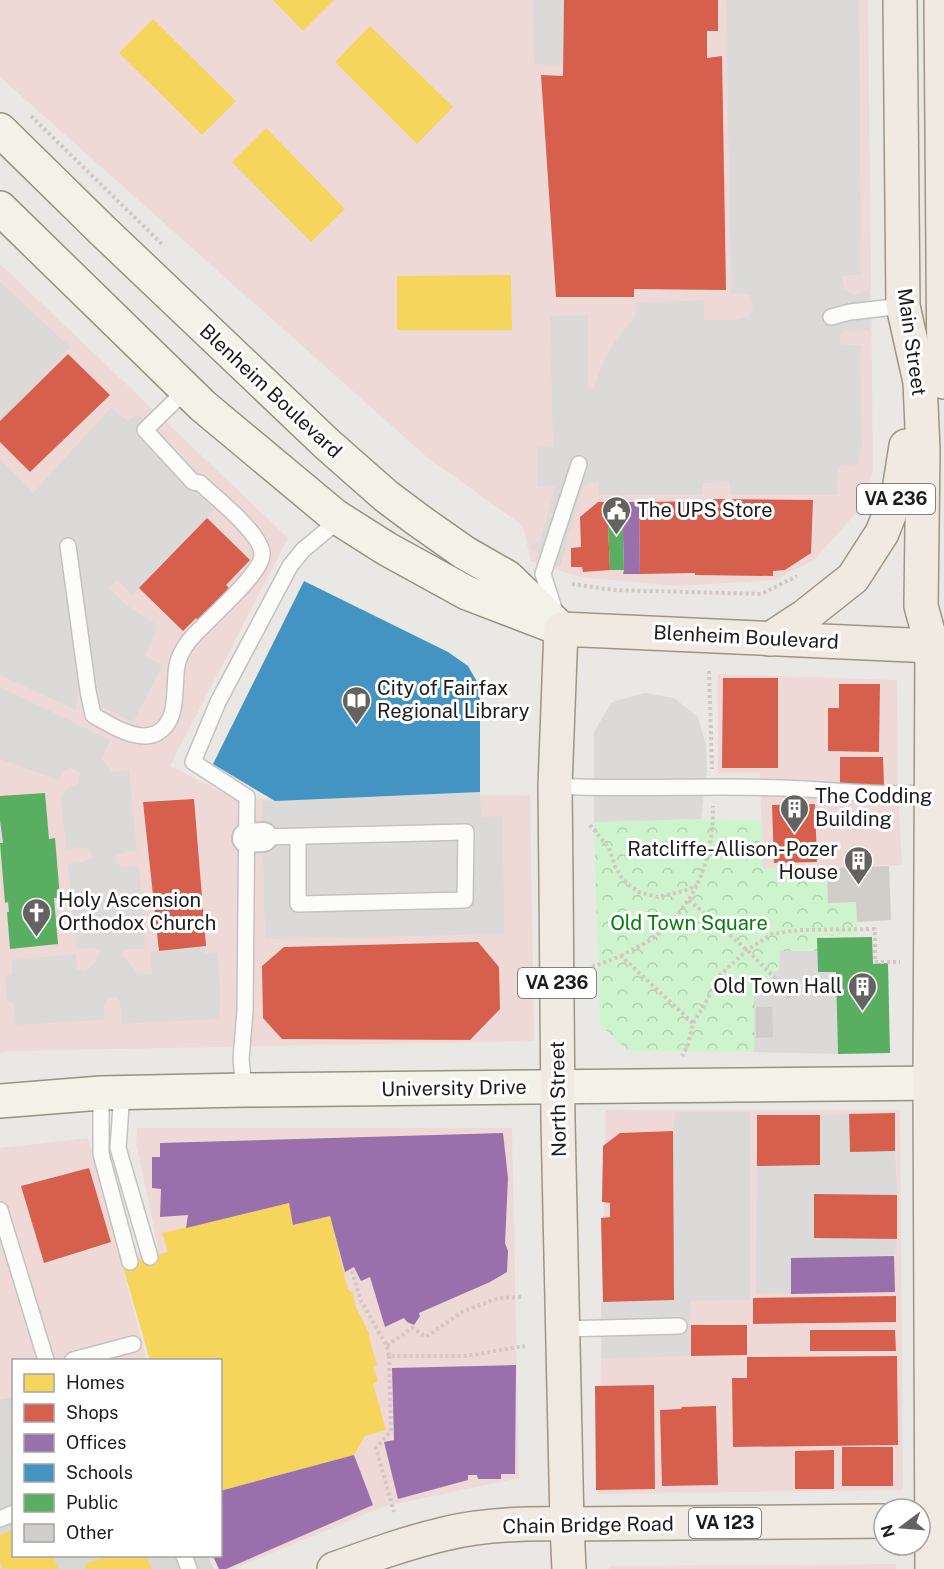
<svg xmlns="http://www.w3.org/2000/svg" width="944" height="1569" font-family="'Public Sans',sans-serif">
<defs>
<pattern id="park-crowns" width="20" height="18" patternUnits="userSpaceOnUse" patternTransform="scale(1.5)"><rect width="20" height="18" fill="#cef4cd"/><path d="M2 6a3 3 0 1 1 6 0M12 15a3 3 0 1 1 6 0" fill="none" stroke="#b0d1af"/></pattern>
</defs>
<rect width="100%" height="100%" fill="#eae8e4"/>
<polygon fill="#d9d7d5" points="13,1397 14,1556 208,1556 214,1569 0,1569 0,1399"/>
<g fill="#eed9d7">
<polygon points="0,0 868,0 873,472 857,512 815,559 775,580 679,586 580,577 531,561 523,526 428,458 0,77"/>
<polygon points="0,264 288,538 170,766 236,799 530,795 534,1041 9,1051 0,1053"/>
<polygon points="718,674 897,680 898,792 902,865 763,869 760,773 718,773"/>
<polygon points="606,1110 900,1110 903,1490 598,1494"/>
<polygon points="137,1128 512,1128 519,1478 385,1506 234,1569 217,1569 211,1556 220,1556 220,1360 149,1360 124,1257 158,1248 136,1142"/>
<polygon points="88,1138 147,1360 14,1360 13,1397 0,1399 0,1148"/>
<polygon points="896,1564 896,1569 609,1569 609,1566"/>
</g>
<polygon fill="url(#park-crowns)" points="701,819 762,820 763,868 827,867 828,903 856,902 858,935 817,936 818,951 780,951 779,971 773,972 773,988 754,988 754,1052 628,1051 600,1024 594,822"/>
<g fill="#dbdad8">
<polygon points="533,0 564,0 563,65 534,64"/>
<polygon points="726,0 859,0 861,275 848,275 842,277 845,290 854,295 869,289 870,330 843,331 839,338 842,345 861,345 862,448 858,464 838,467 837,495 731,495 729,482 703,483 702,495 599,495 599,482 591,483 582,487 560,567 529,547 541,539 555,486 538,487 537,447 553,446 550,316 588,315 588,387 594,388 603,362 612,346 635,316 636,303 704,300 704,320 735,320 748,317 753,307 750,294 731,293"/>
<polygon points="0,282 70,347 0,421"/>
<polygon points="111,408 128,421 137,415 164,436 168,446 225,498 132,595 120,582 115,581 109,588 125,604 158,626 145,656 163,665 133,722 102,707 75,568 63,567 70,620 79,658 76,710 0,675 0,459 33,493"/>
<polygon points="0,687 110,740 102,758 111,772 129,770 137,852 129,851 117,855 115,862 122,867 139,865 145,949 125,949 122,955 138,974 152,974 150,953 206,946 205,954 217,952 219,967 220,997 219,1019 121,1024 121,1007 118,997 108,998 104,1004 104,1020 15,1025 14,1003 7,1001 5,977 12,974 12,960 76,954 77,970 85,971 96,962 100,951 93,948 76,949 68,864 82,862 93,858 89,849 79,847 66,849 61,797 66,789 79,783 80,773 70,767 63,772 58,780 0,759"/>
<polygon points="645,693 674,698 698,717 706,745 707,770 701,819 594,822 594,732 612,702"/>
<polygon points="480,792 481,817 503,816 504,934 265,939 262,801"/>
<polygon points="780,951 818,951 836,972 838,1054 754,1052 754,988 773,987 773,972 779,971"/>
<polygon points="676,1112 750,1112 750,1300 690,1301 691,1356 602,1359 601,1303 603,1302 677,1300 674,1300 673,1131"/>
<polygon points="849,1114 850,1152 895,1151 897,1195 814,1194 814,1237 897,1239 895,1255 795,1258 795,1293 756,1294 757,1166 820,1165 820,1115"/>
</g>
<g fill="#f6d55c">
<polygon points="273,0 334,0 303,31"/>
<polygon points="153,19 236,101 202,135 119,53"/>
<polygon points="370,26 453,107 417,144 335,62"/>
<polygon points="266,128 345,209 311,242 232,162"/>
<polygon points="511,275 512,330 397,330 397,276"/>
<polygon points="289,1203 293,1225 330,1216 348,1290 353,1293 355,1305 369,1333 370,1341 377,1365 373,1367 378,1381 373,1384 386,1430 365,1436 354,1455 220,1491 220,1360 150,1360 122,1264 168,1252 162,1233"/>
<polygon points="14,1529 14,1556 53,1556 58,1569 3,1569 0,1562 0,1535"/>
<polygon points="105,1556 146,1556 152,1569 86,1569 85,1564"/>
</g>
<g fill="#d6604d">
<polygon points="564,0 718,0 718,31 707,31 707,58 722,56 726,290 634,289 634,297 556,297 541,75 563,76"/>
<polygon points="68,354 110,395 30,472 0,442 0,421"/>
<polygon points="711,499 813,500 811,553 785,570 773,571 773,576 695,575 695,573 640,574 639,502 711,501"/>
<polygon points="598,502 607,502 610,570 583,572 582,567 571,567 571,548 581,547 580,517"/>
<polygon points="207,518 250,560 226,585 231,590 200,622 196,618 183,631 139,588"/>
<polygon points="723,678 778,678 778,768 722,768"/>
<polygon points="839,684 880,684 879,752 828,751 828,708 839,708"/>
<polygon points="840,757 883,757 884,785 840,785"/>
<polygon points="194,799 206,946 159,951 143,802"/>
<polygon points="815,804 817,862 774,863 772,805"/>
<polygon points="478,942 499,967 500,1009 470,1040 282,1039 263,1018 262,966 284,947"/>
<polygon points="895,1113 895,1151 850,1152 849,1114"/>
<polygon points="757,1115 820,1115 820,1165 757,1166"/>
<polygon points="673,1131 674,1300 603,1302 601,1218 610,1217 610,1203 602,1202 603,1146 620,1133"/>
<polygon points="89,1168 111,1242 44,1263 21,1186"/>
<polygon points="814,1194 897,1195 897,1239 814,1238"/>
<polygon points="896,1296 896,1322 753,1324 753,1298"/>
<polygon points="691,1325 747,1325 747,1355 691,1356"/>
<polygon points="810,1330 895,1330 896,1351 810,1351"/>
<polygon points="897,1356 898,1445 733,1447 732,1378 747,1378 747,1357"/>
<polygon points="654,1385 655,1489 596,1490 595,1386"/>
<polygon points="716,1406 718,1485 662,1486 660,1410 681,1409 682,1407"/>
<rect x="842" y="1447" width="51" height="39"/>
<polygon points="834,1450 834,1489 795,1489 795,1451"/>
</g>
<g fill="#9970ab">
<polygon points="622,502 639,502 640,574 623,574 624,570"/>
<polygon points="503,1133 508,1178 505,1243 508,1251 507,1272 490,1282 419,1313 420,1316 414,1325 407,1322 404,1318 385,1327 370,1277 361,1281 354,1267 345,1272 330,1216 293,1225 289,1203 186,1228 188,1215 160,1217 161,1189 152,1188 152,1157 160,1157 160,1143"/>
<polygon points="894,1256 895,1292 791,1294 791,1258"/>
<polygon points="516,1365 515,1474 501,1474 501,1479 478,1479 477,1475 468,1475 468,1480 398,1499 384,1442 394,1440 392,1368"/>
<polygon points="354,1455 373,1505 226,1569 219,1569 213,1556 220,1556 220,1491"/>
</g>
<polygon fill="#4393c3" points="304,581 448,652 468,666 480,687 480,792 275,801 213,764"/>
<g fill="#5aae61">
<polygon points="607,502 622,502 624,570 610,570"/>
<polygon points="45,793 49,839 55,838 60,898 54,898 58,944 10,949 7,912 9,912 8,902 5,903 0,843 3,843 0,820 0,796"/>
<polygon points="872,937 873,964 888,963 890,1053 838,1054 836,972 818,972 817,938"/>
</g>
<g fill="#d1ceca">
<polygon points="889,866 891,920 857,922 856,902 828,903 827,868"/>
<polygon points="756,1007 772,1007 773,1037 756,1038"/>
</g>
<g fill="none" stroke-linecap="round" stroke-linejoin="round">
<defs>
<g id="lane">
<polyline points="831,317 850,312 903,306"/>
<path d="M68,546L88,691L93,715C110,725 138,743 157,733C180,721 173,687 177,666C178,658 184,647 189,641C203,623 263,574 262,554C262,534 215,497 200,483L193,482L145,430L187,389"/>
<polyline points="556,615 543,574 579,464"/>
<path d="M555,786C631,790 708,785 784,788C834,790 882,796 931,793"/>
<polyline points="263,837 466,832 465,900 298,904 298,837"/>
<polyline points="244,1090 241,1059 245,1011 247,797 193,762 218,702 290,566 303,550 340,519"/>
<polyline points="101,1093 101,1154 130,1262"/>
<polyline points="122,1093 118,1148 150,1257"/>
<polyline points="0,1210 46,1360"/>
<polyline points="563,1329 679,1326"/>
<polyline points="73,1360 133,1344"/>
<polyline points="0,1519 14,1513"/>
<polyline points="184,1556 189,1569"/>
</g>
<polyline id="street" points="247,838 263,837"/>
<g id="secondary">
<polyline points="0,130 102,230 327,444 386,496 418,520 465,553 507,577 561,629"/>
<polyline points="0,208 203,406 335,516 387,549 467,593 548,624"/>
<polyline points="0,1101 101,1093 244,1090 944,1083"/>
</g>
<g id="primary">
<polyline points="900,0 903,306 920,382 923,450 921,606 932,646 930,1083 932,1569"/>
<polyline points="941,0 944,382"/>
<polyline points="770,639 805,616 853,578 882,533 899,490 906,446"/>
<path d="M334,1569C370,1556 406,1543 444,1534C483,1524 526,1523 567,1524L884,1521"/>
<polyline points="569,1569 567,1524 558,1121 556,879 555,786 561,629 932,646"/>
</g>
</defs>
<use href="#lane" stroke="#c3c2c0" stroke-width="18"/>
<use href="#street" stroke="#c3c2c0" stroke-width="32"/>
<use href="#secondary" stroke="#93947c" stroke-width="36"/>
<use href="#primary" stroke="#a09581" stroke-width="36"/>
<g stroke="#d6c6c3" stroke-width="4" stroke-dasharray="3 3" stroke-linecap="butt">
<polyline points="31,116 163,245"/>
<polyline points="572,584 614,590 761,594 797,576"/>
<polyline points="709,671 712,769"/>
<polyline points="590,825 609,848 615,866 623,880 638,892 658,897 684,891 697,885"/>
<polyline points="689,900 747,950 781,984 789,999"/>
<path d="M621,956C632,949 647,943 657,935C698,900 713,859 713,806"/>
<polyline points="592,967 621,956 693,1023 688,1045 682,1056"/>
<polyline points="693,1023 704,1006 719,976 747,950 772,934 800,930 875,929 875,962 900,962"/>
<polyline points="352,1271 361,1301 387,1346 389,1356 466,1356 525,1346"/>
<polyline points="387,1346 412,1328 426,1337 462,1312 498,1298 524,1297"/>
<polyline points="389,1356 391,1431 376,1448 394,1512"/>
</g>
<use href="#lane" stroke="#fcfcfb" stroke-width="15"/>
<use href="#street" stroke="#fcfcfb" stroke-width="28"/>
<use href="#secondary" stroke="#f2f2e8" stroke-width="33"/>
<use href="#primary" stroke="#f0eae2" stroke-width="33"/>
</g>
<defs>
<symbol id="civic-pin" viewBox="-11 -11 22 30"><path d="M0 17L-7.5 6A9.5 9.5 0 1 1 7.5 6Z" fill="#646362" stroke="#fff"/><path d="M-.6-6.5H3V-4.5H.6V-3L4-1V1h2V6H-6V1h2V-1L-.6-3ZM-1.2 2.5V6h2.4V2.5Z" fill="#fff"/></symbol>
<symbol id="library-pin" viewBox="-11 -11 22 30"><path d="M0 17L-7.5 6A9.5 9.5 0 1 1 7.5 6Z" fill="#646362" stroke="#fff"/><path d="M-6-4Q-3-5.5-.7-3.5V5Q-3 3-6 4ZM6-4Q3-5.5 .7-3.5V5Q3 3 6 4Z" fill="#fff"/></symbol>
<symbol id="building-pin" viewBox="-11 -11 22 30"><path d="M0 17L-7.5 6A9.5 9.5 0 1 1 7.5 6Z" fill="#646362" stroke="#fff"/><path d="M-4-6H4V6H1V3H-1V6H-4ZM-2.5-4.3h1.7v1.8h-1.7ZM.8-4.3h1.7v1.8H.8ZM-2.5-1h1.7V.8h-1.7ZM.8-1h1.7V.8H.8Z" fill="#fff"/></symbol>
<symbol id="church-pin" viewBox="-11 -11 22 30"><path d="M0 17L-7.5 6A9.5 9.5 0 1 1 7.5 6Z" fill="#646362" stroke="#fff"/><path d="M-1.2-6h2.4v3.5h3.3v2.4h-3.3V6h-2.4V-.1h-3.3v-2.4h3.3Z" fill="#fff"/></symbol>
</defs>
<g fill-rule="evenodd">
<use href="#civic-pin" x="600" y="494" width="33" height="45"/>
<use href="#library-pin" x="340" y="684" width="33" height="45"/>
<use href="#building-pin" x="778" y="792" width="33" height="45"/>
<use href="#building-pin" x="842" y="844" width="33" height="45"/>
<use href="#church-pin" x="20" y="896" width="33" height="45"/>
<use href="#building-pin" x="846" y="970" width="33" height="45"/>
</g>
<g text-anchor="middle" stroke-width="6" stroke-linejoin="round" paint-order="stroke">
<g fill="#fff" stroke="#606060" stroke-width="1.5">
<rect x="857" y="484" width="78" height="30" rx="4.5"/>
<rect x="518" y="968" width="78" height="30" rx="4.5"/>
<rect x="689" y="1508" width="72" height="30" rx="4.5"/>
</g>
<g font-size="18" font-weight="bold" fill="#1c1c1c">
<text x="896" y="505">VA 236</text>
<text x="557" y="989">VA 236</text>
<text x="725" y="1529">VA 123</text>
</g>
<g font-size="20" fill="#1c1c1c" stroke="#fff">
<text transform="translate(912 342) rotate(82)" y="7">Main Street</text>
<text transform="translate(271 391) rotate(43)" y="7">Blenheim Boulevard</text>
<text transform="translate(746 637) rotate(3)" y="7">Blenheim Boulevard</text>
<text transform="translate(454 1088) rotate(-1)" y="7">University Drive</text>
<text transform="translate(558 1099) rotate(-91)" y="7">North Street</text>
<text transform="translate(588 1525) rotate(-1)" y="7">Chain Bridge Road</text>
</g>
<g font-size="20" fill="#1c1c1c" stroke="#fff" text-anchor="start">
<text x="637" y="517">The UPS Store</text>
<text x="377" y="695">City of Fairfax<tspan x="377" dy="23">Regional Library</tspan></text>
<text x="815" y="803">The Codding<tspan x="815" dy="23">Building</tspan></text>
<text x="838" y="856" text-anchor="end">Ratcliffe-Allison-Pozer<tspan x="838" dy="23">House</tspan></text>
<text x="58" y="907">Holy Ascension<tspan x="58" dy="23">Orthodox Church</tspan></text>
<text x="842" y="993" text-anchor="end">Old Town Hall</text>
</g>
<g font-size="20" fill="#028109" stroke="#fff">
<text x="689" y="930">Old Town Square</text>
</g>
</g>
<rect x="12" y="1359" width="210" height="198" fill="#ffffff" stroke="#a4a4a4" stroke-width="1.5"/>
<rect x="24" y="1374" width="30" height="18" fill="#f6d55c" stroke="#a4a4a4" stroke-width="1.5"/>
<text x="66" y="1389" font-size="18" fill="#1c1c1c">Homes</text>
<rect x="24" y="1404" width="30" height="18" fill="#d6604d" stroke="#a4a4a4" stroke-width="1.5"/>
<text x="66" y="1419" font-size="18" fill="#1c1c1c">Shops</text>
<rect x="24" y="1434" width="30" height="18" fill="#9970ab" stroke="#a4a4a4" stroke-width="1.5"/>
<text x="66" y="1449" font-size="18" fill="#1c1c1c">Offices</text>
<rect x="24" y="1464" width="30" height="18" fill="#4393c3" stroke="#a4a4a4" stroke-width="1.5"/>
<text x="66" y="1479" font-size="18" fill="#1c1c1c">Schools</text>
<rect x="24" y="1494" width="30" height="18" fill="#5aae61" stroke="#a4a4a4" stroke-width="1.5"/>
<text x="66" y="1509" font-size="18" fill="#1c1c1c">Public</text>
<rect x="24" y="1524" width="30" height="18" fill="#d1ceca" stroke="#a4a4a4" stroke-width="1.5"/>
<text x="66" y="1539" font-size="18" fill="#1c1c1c">Other</text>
<g transform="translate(902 1527) rotate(254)"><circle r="28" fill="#ffffff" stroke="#a4a4a4" stroke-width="1.5"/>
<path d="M0-4.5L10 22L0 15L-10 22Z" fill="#646362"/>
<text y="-9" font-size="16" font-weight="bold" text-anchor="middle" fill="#1c1c1c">N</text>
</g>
</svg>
